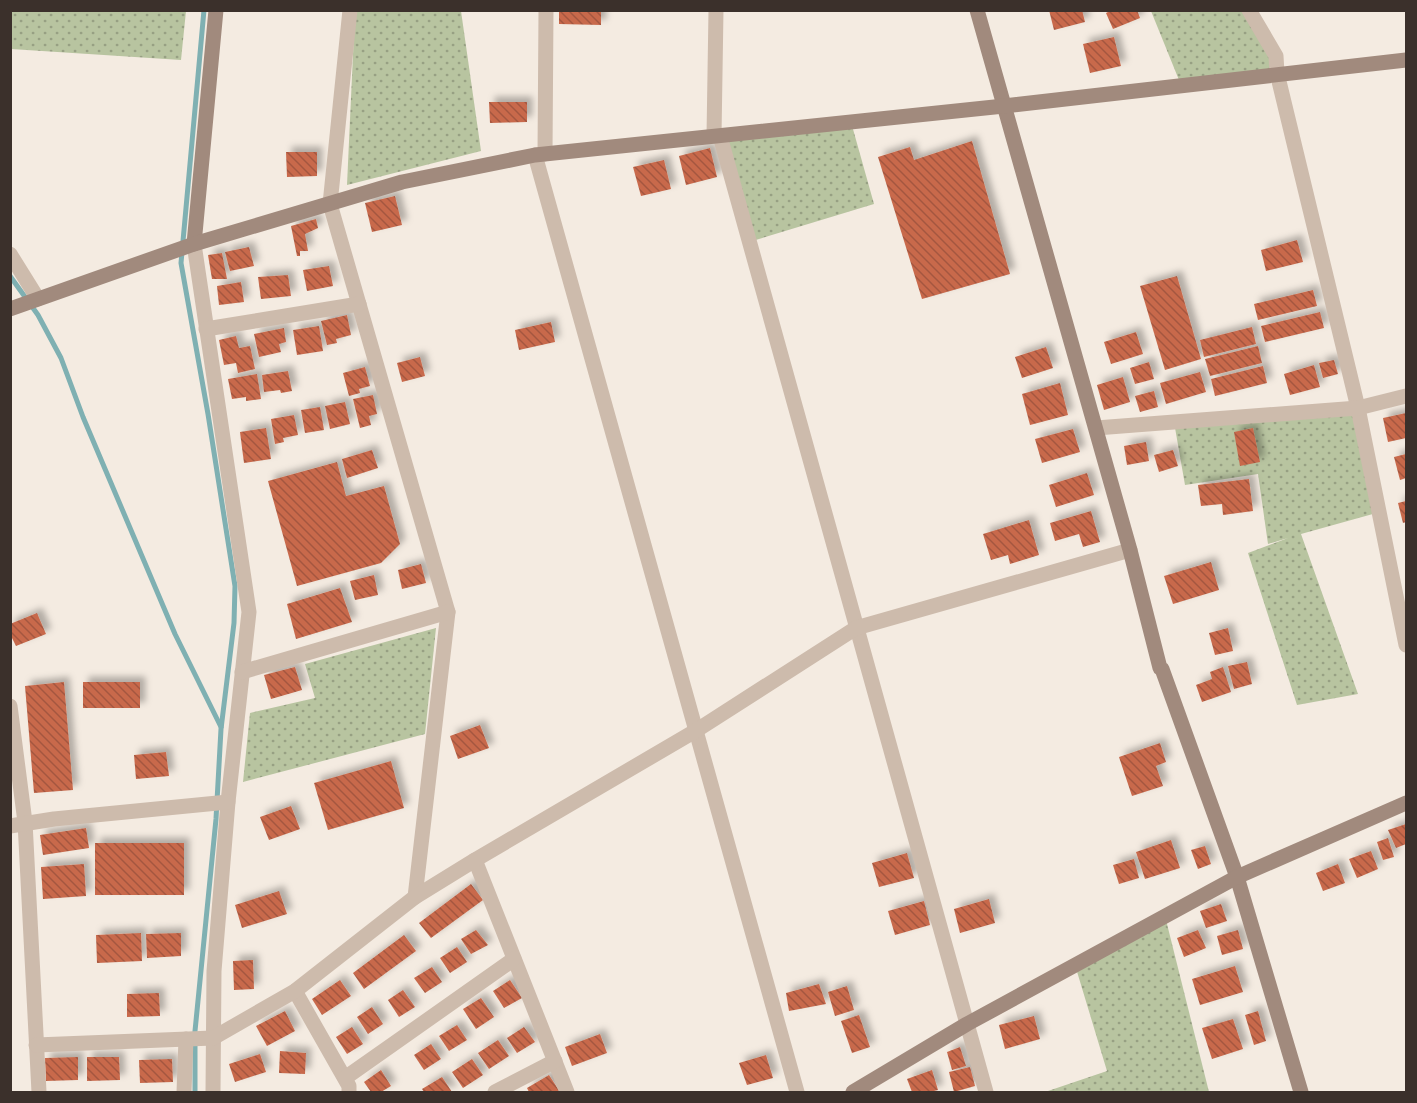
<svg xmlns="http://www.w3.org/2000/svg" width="1417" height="1103" font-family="Overpass,sans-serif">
<defs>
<pattern id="grass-dots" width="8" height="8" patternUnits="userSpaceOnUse" patternTransform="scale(1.5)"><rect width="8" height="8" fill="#b8c4a0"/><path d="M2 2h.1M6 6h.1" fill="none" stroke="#97a083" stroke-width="1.8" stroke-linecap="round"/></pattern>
<pattern id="building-back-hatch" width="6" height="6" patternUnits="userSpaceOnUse" patternTransform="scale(1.5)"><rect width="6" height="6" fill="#c8694b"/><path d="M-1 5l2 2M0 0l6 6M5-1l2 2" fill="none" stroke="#a4573f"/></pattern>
<filter id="shadow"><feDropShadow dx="5.5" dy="-5.5" stdDeviation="3" flood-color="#0004"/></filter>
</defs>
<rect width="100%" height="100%" fill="#f4ebe1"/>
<g fill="url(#grass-dots)">
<polygon points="10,11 186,11 181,60 11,49"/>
<polygon points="355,11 461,11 481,151 347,185"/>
<polygon points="1151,11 1249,11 1277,70 1181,85"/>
<polygon points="851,122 874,204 749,242 720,136"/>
<polygon points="1358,408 1380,512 1301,534 1358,694 1297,705 1248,553 1288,538 1268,544 1258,474 1185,485 1174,422"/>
<polygon points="436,628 425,734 243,782 250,713 315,698 305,664"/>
<polygon points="1165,916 1209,1092 1045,1092 1107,1071 1075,965"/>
</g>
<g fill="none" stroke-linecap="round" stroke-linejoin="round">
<g stroke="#7fb0b2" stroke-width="5">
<polyline points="10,276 38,315 61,358 83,417 175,634 221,727"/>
<polyline points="195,1092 195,1031 216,819 221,729 234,623 235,586 208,414 181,263 204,10"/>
</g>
</g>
<g fill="url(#building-back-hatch)" filter="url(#shadow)">
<polygon points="559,10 601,10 601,25 559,24"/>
<polygon points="1049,10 1082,10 1085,22 1054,30"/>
<polygon points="1112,10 1137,10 1140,18 1113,29 1106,13"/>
<polygon points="1114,37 1121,66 1090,73 1083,44"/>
<polygon points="489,102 527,102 527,122 490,123"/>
<polygon points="972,141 1010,274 922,299 878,157 910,147 914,160"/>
<polygon points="710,148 717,177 686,185 679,156"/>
<polygon points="286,152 317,152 317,176 287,177"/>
<polygon points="664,160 671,189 641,196 633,167"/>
<polygon points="395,196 402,225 372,232 365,203"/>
<polygon points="316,219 318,228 305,234 308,251 300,251 300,256 297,256 291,226"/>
<polygon points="1297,240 1303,262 1266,271 1261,250"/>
<polygon points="249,247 254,266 230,271 225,252"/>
<polygon points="222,253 227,279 212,279 208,255"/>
<polygon points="329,266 333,286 307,291 303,270"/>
<polygon points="288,275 291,296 261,299 258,277"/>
<polygon points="1177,276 1201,359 1165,370 1140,286"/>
<polygon points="241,282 244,302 219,305 217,286"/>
<polygon points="1313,290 1317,306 1258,320 1254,304"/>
<polygon points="1320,312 1324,328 1265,342 1261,326"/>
<polygon points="347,315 351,335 336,339 337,343 327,345 321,321"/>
<polygon points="551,322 555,342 519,350 515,330"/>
<polygon points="319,326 323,351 297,355 293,330"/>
<polygon points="1252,327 1256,344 1204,357 1200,340"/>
<polygon points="284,328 286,342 279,344 281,352 259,357 254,334"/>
<polygon points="1136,332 1143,354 1111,364 1104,342"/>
<polygon points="236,336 239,348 250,346 255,369 238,373 236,363 224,365 219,340"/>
<polygon points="1258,346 1262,363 1210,376 1205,359"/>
<polygon points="1046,347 1053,368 1022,378 1015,357"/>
<polygon points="420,357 425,376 402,382 397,363"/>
<polygon points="1334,360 1338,374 1323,378 1319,363"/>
<polygon points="1149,362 1154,379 1135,384 1130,368"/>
<polygon points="1314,365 1320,387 1290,395 1284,374"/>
<polygon points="1263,366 1267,383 1215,396 1211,379"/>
<polygon points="365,367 370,386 359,389 360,393 349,396 343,373"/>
<polygon points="288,371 292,391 281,393 280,390 264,392 262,375"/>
<polygon points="1200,372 1206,392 1166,404 1160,383"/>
<polygon points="257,374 261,399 246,401 246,397 232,399 228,379"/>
<polygon points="1123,377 1130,402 1104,410 1097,385"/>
<polygon points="1060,383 1068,415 1030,425 1022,394"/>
<polygon points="1154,391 1158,407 1140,412 1135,396"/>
<polygon points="373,395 377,414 369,416 371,425 360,428 353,399"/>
<polygon points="345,402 350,424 330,429 325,406"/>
<polygon points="320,407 324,430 305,433 301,410"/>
<polygon points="1406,413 1406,438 1388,442 1383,418"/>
<polygon points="294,415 298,435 283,438 284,442 275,444 271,419"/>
<polygon points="266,428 271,459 244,463 240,432"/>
<polygon points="1253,428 1260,462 1240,466 1234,432"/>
<polygon points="1073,429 1080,452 1042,463 1035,439"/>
<polygon points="1146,442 1149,461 1127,465 1124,446"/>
<polygon points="372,450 378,468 347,478 342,459"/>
<polygon points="1173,450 1178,466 1159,472 1154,455"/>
<polygon points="1406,454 1406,478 1400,480 1394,457"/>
<polygon points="337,462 346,496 384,486 400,544 381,563 297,586 268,481"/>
<polygon points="1087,473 1094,495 1056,507 1049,485"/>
<polygon points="1249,479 1253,511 1223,515 1222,504 1201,506 1198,485"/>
<polygon points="1406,501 1406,522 1403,523 1398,503"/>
<polygon points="1091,511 1100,542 1083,547 1079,534 1055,541 1050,523"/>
<polygon points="1029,520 1039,555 1010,564 1008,555 991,560 983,534"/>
<polygon points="1211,562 1219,590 1173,604 1164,576"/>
<polygon points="421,564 426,583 402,589 398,570"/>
<polygon points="374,575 378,595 355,600 350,581"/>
<polygon points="340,588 352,622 296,639 287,604"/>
<polygon points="37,613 46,634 16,646 10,634 10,624"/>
<polygon points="1228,628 1233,651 1215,655 1209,633"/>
<polygon points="1247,662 1252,684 1234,689 1228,666"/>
<polygon points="295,667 302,690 271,699 264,675"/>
<polygon points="1223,667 1231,692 1202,702 1196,685 1212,679 1210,672"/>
<polygon points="64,682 73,790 34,793 25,686"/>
<rect x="83" y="682" width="57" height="26"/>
<polygon points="480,725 489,748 458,759 450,736"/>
<polygon points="1160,743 1166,762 1156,766 1163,786 1132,796 1119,757"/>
<polygon points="166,752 169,776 136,779 134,755"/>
<polygon points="391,761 404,808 328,830 314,783"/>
<polygon points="291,806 300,829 269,840 260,817"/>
<polygon points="1406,824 1406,844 1396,848 1388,830"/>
<polygon points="86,828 89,848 43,855 40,835"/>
<polygon points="1388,838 1394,857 1383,860 1377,842"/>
<polygon points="1171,840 1180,868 1145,879 1136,852"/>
<rect x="95" y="843" width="89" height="52"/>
<polygon points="1205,846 1211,864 1198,869 1191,850"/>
<polygon points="1371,851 1378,869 1357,878 1349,859"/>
<polygon points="907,853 914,878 879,887 872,863"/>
<polygon points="1134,859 1139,878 1119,884 1113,865"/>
<polygon points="84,864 86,896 43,899 41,867"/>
<polygon points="1338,864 1345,883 1323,891 1316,873"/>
<polygon points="471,884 483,900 431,938 419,923"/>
<polygon points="279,891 287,914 242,928 235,905"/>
<polygon points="989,899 995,923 960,933 954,909"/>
<polygon points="924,901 930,925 895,935 888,911"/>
<polygon points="1221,904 1227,921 1206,928 1200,911"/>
<polygon points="476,930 488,945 471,954 461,939"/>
<polygon points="1198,930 1206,948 1184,957 1177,938"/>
<polygon points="1238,930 1243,949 1222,955 1217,936"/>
<polygon points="141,933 142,961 97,963 96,935"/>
<polygon points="181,933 181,956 147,958 146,934"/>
<polygon points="404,935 416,951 364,989 353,973"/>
<polygon points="457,947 467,962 450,973 440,958"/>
<polygon points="253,960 254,989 234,990 233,961"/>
<polygon points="1235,966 1243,992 1200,1005 1192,979"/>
<polygon points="432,967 442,982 425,993 414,978"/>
<polygon points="340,980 351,996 322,1015 312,999"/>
<polygon points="510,980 522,998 504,1008 493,991"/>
<polygon points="819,984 826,1004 789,1011 786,993"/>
<polygon points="847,986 854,1010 835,1016 828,992"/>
<polygon points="403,990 415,1007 399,1017 388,1000"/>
<polygon points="159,993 160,1016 127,1017 127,994"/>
<polygon points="481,998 494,1017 476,1029 463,1009"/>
<polygon points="372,1007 383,1024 368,1034 357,1017"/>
<polygon points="285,1011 295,1031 267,1046 256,1026"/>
<polygon points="1258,1011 1266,1041 1254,1045 1245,1015"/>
<polygon points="859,1015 870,1047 852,1053 841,1021"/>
<polygon points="1034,1016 1040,1039 1005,1049 999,1025"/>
<polygon points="1233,1019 1243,1049 1212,1059 1202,1028"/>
<polygon points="457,1025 467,1040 449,1051 439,1036"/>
<polygon points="352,1027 363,1044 347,1054 336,1037"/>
<polygon points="524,1027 535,1042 517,1053 507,1038"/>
<polygon points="600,1034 607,1053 572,1066 565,1047"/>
<polygon points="498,1040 509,1056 489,1069 478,1053"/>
<polygon points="431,1044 441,1059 424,1070 414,1055"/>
<polygon points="960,1047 966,1066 952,1070 947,1052"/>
<polygon points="280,1051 306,1053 305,1074 279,1073"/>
<polygon points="260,1054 266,1072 235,1082 229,1064"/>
<polygon points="766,1055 773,1078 747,1085 739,1063"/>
<polygon points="78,1057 78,1080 46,1081 45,1058"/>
<polygon points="87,1057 119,1057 120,1080 87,1081"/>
<polygon points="172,1059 173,1082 140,1083 139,1060"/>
<polygon points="472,1059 483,1075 463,1088 452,1072"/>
<polygon points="970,1067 975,1086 954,1092 949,1072"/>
<polygon points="381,1070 391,1086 381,1092 371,1092 364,1082"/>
<polygon points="932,1070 938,1090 930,1092 912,1092 907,1079"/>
<polygon points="549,1075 560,1092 529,1092 527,1088"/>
<polygon points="442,1077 452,1092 424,1092 422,1089"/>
</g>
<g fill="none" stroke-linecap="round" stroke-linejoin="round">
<g stroke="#cdbbac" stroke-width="15">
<polyline points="350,10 330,204 448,612 415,897"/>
<polyline points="1249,10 1276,56 1277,73 1358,408 1406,645"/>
<polyline points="714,136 716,10"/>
<polyline points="720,136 986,1092"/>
<polyline points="545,154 546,10"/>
<polyline points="535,155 797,1092"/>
<polyline points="194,244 249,612 228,802 214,971 213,1092"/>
<polyline points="10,254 38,299"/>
<polyline points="206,329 359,304"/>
<polyline points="1096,428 1358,408 1406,396"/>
<polyline points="242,672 448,612"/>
<polyline points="10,706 25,822 39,1092"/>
<polyline points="10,826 54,819 228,802"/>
<polyline points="475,860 567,1092"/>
<polyline points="295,991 349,1086 349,1092"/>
<polyline points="36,1045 213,1038 295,991 415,897 475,860 697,730 856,628 1130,550"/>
<polyline points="345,1078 514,959"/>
<polyline points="184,1092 186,1039"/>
<polyline points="495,1092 555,1061"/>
</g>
<g stroke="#a18a7d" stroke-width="15">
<polyline points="977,10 1130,550 1160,668 1162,669 1237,877 1301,1092"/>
<polyline points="194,244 216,10"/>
<polyline points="10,309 194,244 402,182 535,155 1004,106 1406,60"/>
<polyline points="853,1092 967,1024 1237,877 1406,803"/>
</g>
</g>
<rect width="1417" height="1103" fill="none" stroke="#3b302b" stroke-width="24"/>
</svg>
